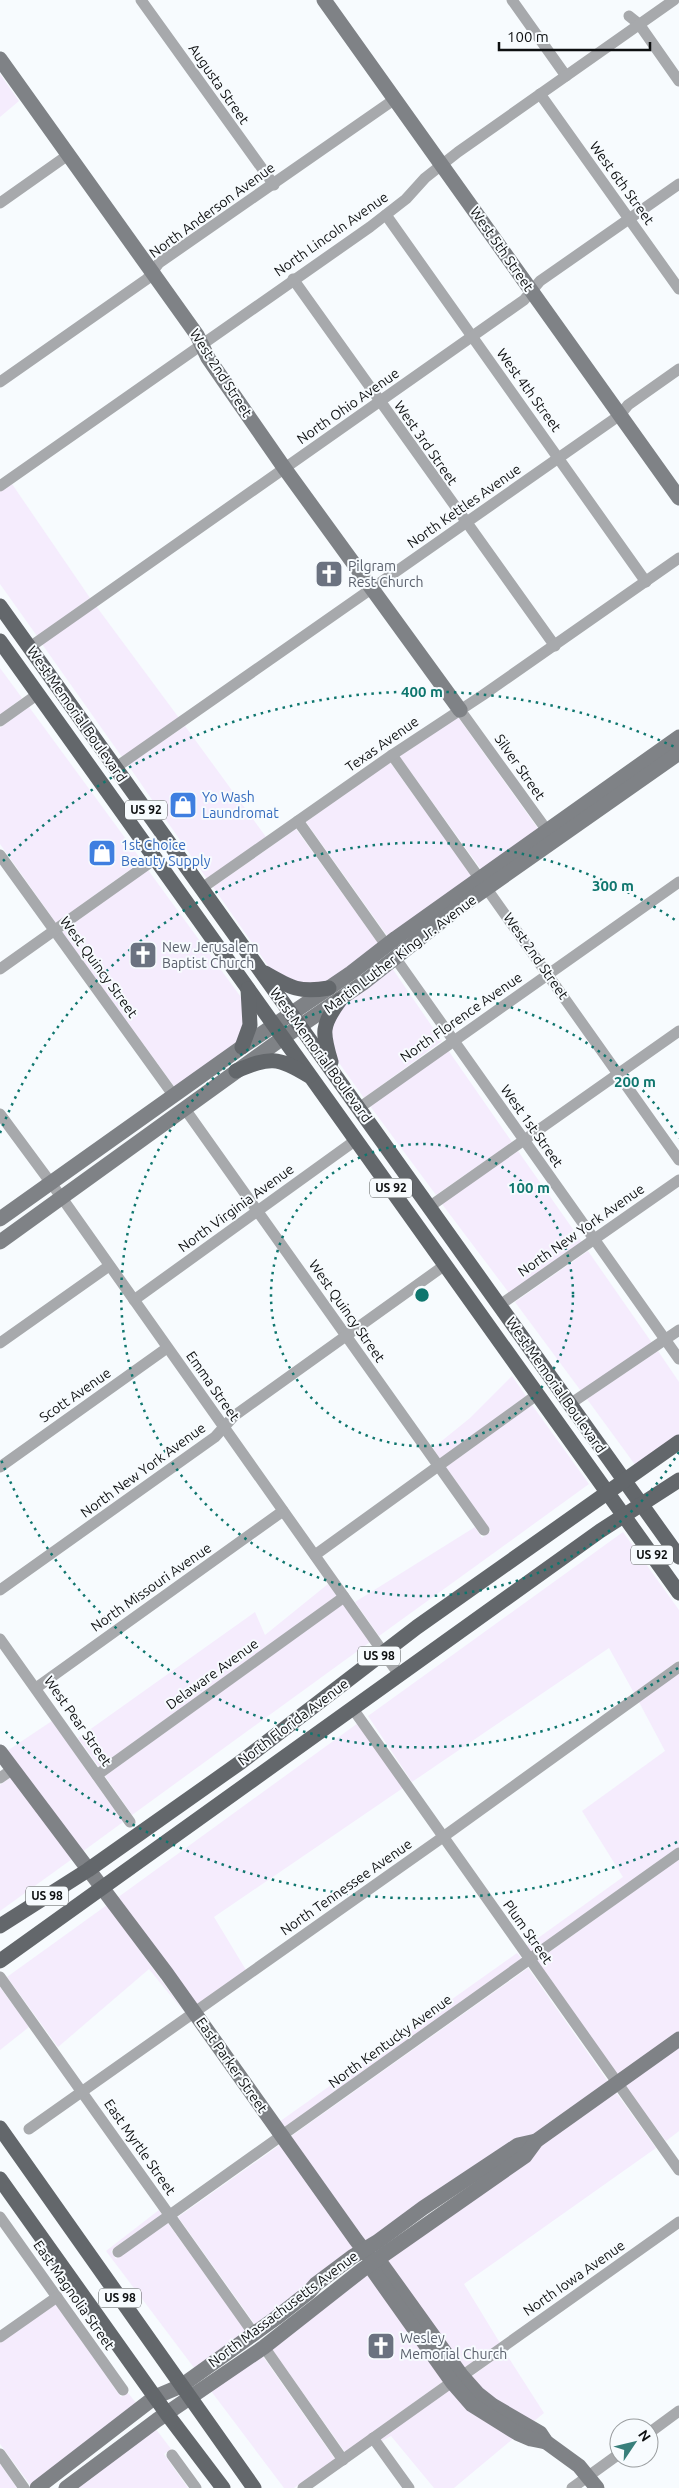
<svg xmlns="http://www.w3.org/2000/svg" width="679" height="2488" font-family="Ubuntu,sans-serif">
<rect width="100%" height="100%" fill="#f7fbfe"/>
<g fill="#f5ecfd">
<polygon points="0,74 19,101 0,117"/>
<polygon points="12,484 90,598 37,636 0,584 0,492"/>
<polygon points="96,606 179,718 122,757 42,644"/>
<polygon points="0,668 22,698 0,715"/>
<polygon points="29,707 142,861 56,923 0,844 0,728"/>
<polygon points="458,717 539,830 483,872 399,756"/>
<polygon points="185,726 266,837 207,879 128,765"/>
<polygon points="390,762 473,878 388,937 306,822"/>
<polygon points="296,829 379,944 327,983 308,986 271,970 213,887"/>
<polygon points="148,870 243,1000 245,1025 238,1044 176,1089 62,932"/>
<polygon points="392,968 442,1041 364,1098 337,1060 330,1026 343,1003"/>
<polygon points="448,1050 512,1142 436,1195 370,1106"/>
<polygon points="518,1151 582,1242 509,1293 442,1204"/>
<polygon points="588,1251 652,1343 581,1391 515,1302"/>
<polygon points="658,1351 679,1382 679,1436 636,1466 587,1399"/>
<polygon points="512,1376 526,1396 440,1459 433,1448 470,1418"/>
<polygon points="532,1405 589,1484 379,1636 355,1602 475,1527 482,1538 491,1531 446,1467"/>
<polygon points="623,1532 679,1610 679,1660 634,1693 609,1648 412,1782 368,1716"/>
<polygon points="328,1584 337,1596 99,1767 78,1738 255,1612 265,1635"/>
<polygon points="343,1604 370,1642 132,1815 105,1776"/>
<polygon points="679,1673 679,1847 531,1952 527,1946 623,1877 582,1811 665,1751 639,1702"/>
<polygon points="52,1721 123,1822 82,1852 7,1751"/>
<polygon points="358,1723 403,1788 214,1917 246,1970 196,2005 117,1898"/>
<polygon points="11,1777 72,1859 0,1911 0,1785"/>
<polygon points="679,1859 679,2032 618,2076 537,1961"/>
<polygon points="107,1905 185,2013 149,1969 58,2047 7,1977"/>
<polygon points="517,1953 522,1959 284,2129 279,2122"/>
<polygon points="528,1968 609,2083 536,2134 365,2242 290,2137"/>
<polygon points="0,1987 29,2027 0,2050"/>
<polygon points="679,2045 679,2131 666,2141 624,2085"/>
<polygon points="615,2091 656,2148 464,2284 500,2343 464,2368 385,2260"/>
<polygon points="281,2144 355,2248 256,2326 178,2217"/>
<polygon points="159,2210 162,2215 111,2251 116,2259 168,2223 247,2333 195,2369 106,2251"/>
<polygon points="368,2272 444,2381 345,2452 271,2348"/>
<polygon points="56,2304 121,2397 128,2393 137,2404 31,2486 0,2444 0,2343"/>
<polygon points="505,2352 544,2413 533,2422 495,2400 471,2377"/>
<polygon points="262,2355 335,2459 294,2488 284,2488 211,2391"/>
<polygon points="450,2389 468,2410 514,2438 454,2488 434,2488 391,2436 382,2441 381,2439"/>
<polygon points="155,2428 171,2449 164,2454 188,2488 75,2488"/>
<polygon points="0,2464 17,2488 0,2488"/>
</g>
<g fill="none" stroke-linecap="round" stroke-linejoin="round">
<g stroke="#a7a9ac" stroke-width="11">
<polyline points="141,0 274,185"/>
<polyline points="512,0 566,76"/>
<polyline points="629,16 639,24 679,81"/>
<polyline points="540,94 679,289"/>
<polyline points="0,203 68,155"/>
<polyline points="386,215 646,582"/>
<polyline points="293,279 555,646"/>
<polyline points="0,382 147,279 159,263 395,99"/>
<polyline points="0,486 370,227 406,199 425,178 458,152 674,0"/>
<polyline points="30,647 524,300 540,281 679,184"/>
<polyline points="460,710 551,836"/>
<polyline points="0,721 38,694"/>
<polyline points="392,755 679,1160"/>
<polyline points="115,768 620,415 628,405 679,369"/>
<polyline points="298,821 386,945"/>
<polyline points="0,855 174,1096"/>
<polyline points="202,888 392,755 483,695 679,558"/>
<polyline points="396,959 679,1359"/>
<polyline points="0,969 155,859"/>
<polyline points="359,1108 679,882"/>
<polyline points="185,1109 484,1530"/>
<polyline points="0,1114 62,1198 400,1676"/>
<polyline points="429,1207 679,1031"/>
<polyline points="134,1300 356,1140"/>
<polyline points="500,1305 679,1180"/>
<polyline points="0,1343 109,1266"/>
<polyline points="570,1404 679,1330"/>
<polyline points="0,1467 167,1348"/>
<polyline points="315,1555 538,1394"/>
<polyline points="0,1590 215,1437 234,1416 445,1265"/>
<polyline points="0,1639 130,1822"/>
<polyline points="36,1688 283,1511"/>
<polyline points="353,1709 679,2170"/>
<polyline points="97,1775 344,1597"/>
<polyline points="0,1778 13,1769"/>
<polyline points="0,1977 254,2334"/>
<polyline points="29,2129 443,1837 679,1667"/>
<polyline points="0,2217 123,2390"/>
<polyline points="118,2252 679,1853"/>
<polyline points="0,2337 57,2297"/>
<polyline points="264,2347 343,2460"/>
<polyline points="462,2376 679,2222"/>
<polyline points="649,2433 679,2411"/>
<polyline points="373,2438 409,2488"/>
<polyline points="0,2454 24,2488"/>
<polyline points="172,2455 196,2488"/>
<polyline points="303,2488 452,2382"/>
<polyline points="572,2488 619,2454"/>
</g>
<g stroke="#7f8286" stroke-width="15">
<polyline points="324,0 679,498"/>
<polyline points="0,59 197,335 208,358 285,469 460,710"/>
<polyline points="0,1219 242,1047 351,973 396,938 679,737"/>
<polyline points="0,1242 284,1037 363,983 457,909 679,753"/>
<polyline points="0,1752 167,1974 356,2240 373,2262 383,2266 462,2376 478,2394 492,2405 540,2433 546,2442 579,2466 597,2488"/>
<polyline points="373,2262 374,2272 452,2382 472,2405 517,2433 531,2439 546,2442"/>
<polyline points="37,2488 155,2397 181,2386 276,2318 309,2292 316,2284 352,2257 377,2242 423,2208 518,2145 536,2141"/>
<polyline points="66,2488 157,2420 264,2347 362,2270 525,2156 536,2141 679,2039"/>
</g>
<g stroke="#63676b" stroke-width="15">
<polyline points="0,606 679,1557"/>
<polyline points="0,641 679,1593"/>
<path d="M265,973C291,988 299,993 329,988"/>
<polyline points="242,1047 250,1025 248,989"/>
<path d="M331,1062C322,1032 321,1026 340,1000"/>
<path d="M236,1071C270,1057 277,1056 309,1076"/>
<polyline points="0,1926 88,1870 241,1762 417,1627 679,1442"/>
<polyline points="0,1961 600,1531 679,1480"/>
<polyline points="0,2128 254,2488"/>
<polyline points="0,2179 167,2414 223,2488"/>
</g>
</g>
<g fill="none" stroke="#0f766e" stroke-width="2.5" stroke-dasharray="2.5 5">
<circle cx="422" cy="1295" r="151"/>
<path d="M679 1452A301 301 0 1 1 679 1138"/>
<path d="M678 1668A452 452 0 0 1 0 1457M0 1133A452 452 0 0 1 678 922"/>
<path d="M677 1842A603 603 0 0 1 3 1729M3 861A603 603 0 0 1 677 748"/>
</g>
<defs>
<symbol id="church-square" viewBox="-11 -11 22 22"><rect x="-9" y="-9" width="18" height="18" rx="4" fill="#6b7280" stroke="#f7fbfe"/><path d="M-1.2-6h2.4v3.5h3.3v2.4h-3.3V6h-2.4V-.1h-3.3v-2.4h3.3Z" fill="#fff"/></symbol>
<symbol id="shop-square" viewBox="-11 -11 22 22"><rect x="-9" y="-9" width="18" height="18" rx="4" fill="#3f7fe0" stroke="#f7fbfe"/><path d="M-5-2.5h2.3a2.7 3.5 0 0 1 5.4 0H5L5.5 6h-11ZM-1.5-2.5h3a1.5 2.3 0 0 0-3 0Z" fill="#fff"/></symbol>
</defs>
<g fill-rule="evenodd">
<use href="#church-square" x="313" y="558" width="32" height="32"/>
<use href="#shop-square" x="167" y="789" width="32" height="32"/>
<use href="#shop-square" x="86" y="837" width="32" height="32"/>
<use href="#church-square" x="127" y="939" width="32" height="32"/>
<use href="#church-square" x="365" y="2330" width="32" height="32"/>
</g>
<g text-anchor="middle" stroke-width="4" stroke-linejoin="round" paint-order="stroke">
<g fill="#f7fbfe" stroke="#535657" stroke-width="1">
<rect x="125" y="800.5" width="42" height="19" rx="4"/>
<rect x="370" y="1178.5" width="42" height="19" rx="4"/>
<rect x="631" y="1545.5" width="42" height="19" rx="4"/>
<rect x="358" y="1646.5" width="42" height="19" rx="4"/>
<rect x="26" y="1886.5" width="42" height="19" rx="4"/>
<rect x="99" y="2288.5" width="42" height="19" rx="4"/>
</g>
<g font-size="12" font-weight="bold" fill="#0d0f10">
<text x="146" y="814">US 92</text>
<text x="391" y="1192">US 92</text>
<text x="652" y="1559">US 92</text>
<text x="379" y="1660">US 98</text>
<text x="47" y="1900">US 98</text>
<text x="120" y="2302">US 98</text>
</g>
<g font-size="14" fill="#0d0f10" stroke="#f7fbfe">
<text transform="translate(219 84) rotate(55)" y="5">Augusta Street</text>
<text transform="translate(622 183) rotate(54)" y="5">West 6th Street</text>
<text transform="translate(212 210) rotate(-36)" y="5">North Anderson Avenue</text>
<text transform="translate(331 234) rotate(-35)" y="5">North Lincoln Avenue</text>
<text transform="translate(502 249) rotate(55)" y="5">West 5th Street</text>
<text transform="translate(221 373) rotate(57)" y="5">West 2nd Street</text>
<text transform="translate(529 390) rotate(54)" y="5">West 4th Street</text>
<text transform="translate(348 406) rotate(-35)" y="5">North Ohio Avenue</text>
<text transform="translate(426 443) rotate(55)" y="5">West 3rd Street</text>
<text transform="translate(464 506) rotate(-35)" y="5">North Kettles Avenue</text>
<text transform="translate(77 714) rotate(55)" y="5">West Memorial Boulevard</text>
<text transform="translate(382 744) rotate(-35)" y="5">Texas Avenue</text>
<text transform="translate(520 767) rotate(55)" y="5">Silver Street</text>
<text transform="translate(400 954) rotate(-37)" y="5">Martin Luther King Jr. Avenue</text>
<text transform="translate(536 956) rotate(55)" y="5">West 2nd Street</text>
<text transform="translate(99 967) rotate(54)" y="5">West Quincy Street</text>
<text transform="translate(461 1017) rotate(-35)" y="5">North Florence Avenue</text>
<text transform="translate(321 1055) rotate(54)" y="5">West Memorial Boulevard</text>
<text transform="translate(532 1126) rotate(55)" y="5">West 1st Street</text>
<text transform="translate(236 1208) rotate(-36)" y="5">North Virginia Avenue</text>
<text transform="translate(581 1230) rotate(-35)" y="5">North New York Avenue</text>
<text transform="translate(347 1311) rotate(55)" y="5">West Quincy Street</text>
<text transform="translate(556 1385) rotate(55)" y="5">West Memorial Boulevard</text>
<text transform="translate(213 1386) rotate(55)" y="5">Emma Street</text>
<text transform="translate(75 1395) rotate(-35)" y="5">Scott Avenue</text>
<text transform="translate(143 1470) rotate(-36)" y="5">North New York Avenue</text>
<text transform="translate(151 1587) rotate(-35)" y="5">North Missouri Avenue</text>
<text transform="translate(212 1674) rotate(-36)" y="5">Delaware Avenue</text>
<text transform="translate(78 1721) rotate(55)" y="5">West Pear Street</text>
<text transform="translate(293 1722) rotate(-37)" y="5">North Florida Avenue</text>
<text transform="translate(346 1887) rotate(-35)" y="5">North Tennessee Avenue</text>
<text transform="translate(528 1932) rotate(55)" y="5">Plum Street</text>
<text transform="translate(390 2041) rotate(-36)" y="5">North Kentucky Avenue</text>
<text transform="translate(232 2065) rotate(55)" y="5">East Parker Street</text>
<text transform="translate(140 2147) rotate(55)" y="5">East Myrtle Street</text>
<text transform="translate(574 2278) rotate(-35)" y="5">North Iowa Avenue</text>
<text transform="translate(74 2295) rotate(55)" y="5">East Magnolia Street</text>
<text transform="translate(283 2309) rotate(-37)" y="5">North Massachusetts Avenue</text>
</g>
<g font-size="14" fill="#5b616d" stroke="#f7fbfe" text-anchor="start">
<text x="348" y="571">Pilgram<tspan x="348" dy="16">Rest Church</tspan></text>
<text x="162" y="952">New Jerusalem<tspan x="162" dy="16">Baptist Church</tspan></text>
<text x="400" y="2343">Wesley<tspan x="400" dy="16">Memorial Church</tspan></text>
</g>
<g font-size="14" fill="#366cbe" stroke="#f7fbfe" text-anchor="start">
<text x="202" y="802">Yo Wash<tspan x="202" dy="16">Laundromat</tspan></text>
<text x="121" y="850">1st Choice<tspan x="121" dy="16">Beauty Supply</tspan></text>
</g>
</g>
<circle cx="422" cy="1295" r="8" fill="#0f766e" stroke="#f7fbfe" stroke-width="2.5"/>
<g font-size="15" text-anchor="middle" font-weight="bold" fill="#0f766e" stroke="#f7fbfe" stroke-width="4" stroke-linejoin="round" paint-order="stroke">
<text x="422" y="697">400 m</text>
<text x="613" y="891">300 m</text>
<text x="635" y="1087">200 m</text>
<text x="529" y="1193">100 m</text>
</g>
<g transform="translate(634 2443) rotate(55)"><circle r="24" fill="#f7fbfe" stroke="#999d9f"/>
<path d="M0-4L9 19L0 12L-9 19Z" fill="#387f7b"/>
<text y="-8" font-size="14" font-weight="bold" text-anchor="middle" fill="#0d0f10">N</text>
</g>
<path d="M499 42v8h151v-8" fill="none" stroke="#0d0f10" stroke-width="2.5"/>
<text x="507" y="42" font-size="15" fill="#0d0f10" stroke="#f7fbfe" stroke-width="4" paint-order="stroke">100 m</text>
</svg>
